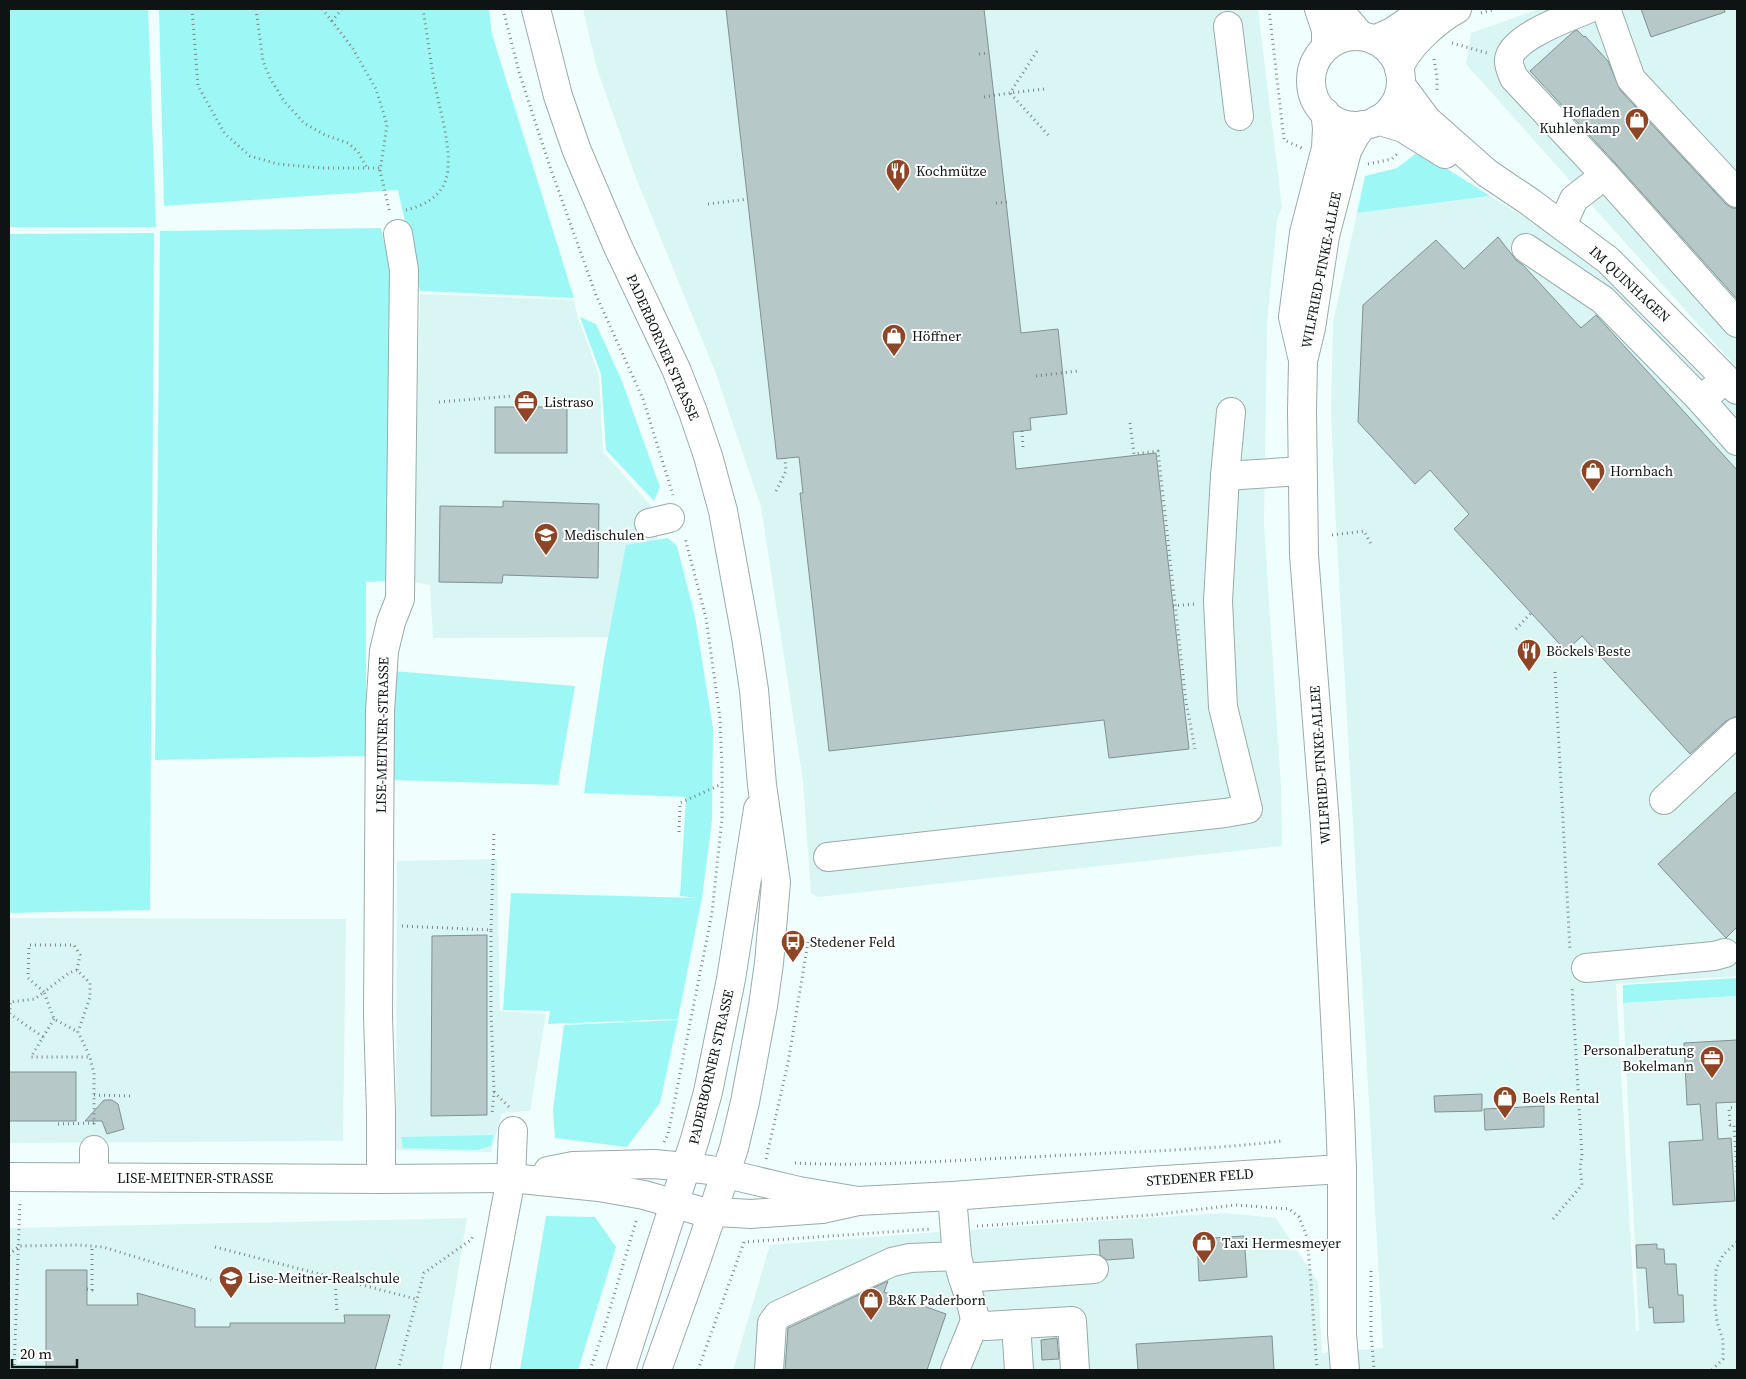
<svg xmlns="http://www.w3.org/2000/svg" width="1746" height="1379" font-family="'Source Serif 4',serif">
<rect width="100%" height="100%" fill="#f0fffe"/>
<g fill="#d9f6f4">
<polygon points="583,9 1258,9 1282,207 1277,220 1267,323 1264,525 1281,786 1282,846 818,897 811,893 803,781 761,507 715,371 634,173 597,69"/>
<polygon points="1539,9 1737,9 1737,368 1466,64 1471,33"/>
<polygon points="1490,196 1521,215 1562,238 1613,276 1737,401 1737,976 1616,984 1636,1331 1639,1331 1623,1003 1737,996 1737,1370 733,1370 770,1245 938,1232 1225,1213 1276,1218 1318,1282 1322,1353 1383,1348 1336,527 1331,412 1333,322 1357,213"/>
<polygon points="420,294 574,300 578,318 599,375 603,452 655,510 664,637 433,638 430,585 413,582"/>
<polygon points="497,859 500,1011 546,1014 530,1111 502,1113 491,1152 396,1150 397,861"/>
<polygon points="9,918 346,919 343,1141 9,1143"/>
<polygon points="467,1218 442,1370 9,1370 9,1228"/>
</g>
<g fill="#9df8f5">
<polygon points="9,9 148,9 156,227 9,227"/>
<polygon points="159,9 489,9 492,34 574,298 420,291 398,190 164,206"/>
<polygon points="1419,151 1490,196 1357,213 1365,176 1397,168"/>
<polygon points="381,228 391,271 391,581 366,582 366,756 155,760 160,231"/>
<polygon points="154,233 150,910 9,913 9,234"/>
<polygon points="580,317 596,324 622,381 660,487 654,501 606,450 601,374"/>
<polygon points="668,538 677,546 695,616 713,728 712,820 702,898 678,1019 548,1024 550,1011 503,1010 511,893 697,898 680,896 686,797 584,793 604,659 626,545"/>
<polygon points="393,671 575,686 558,785 394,780"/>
<polygon points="1737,978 1737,996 1623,1003 1623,985"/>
<polygon points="678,1020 660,1103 627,1147 555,1138 553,1110 564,1025"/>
<polygon points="494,1135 491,1146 477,1150 403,1148 401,1137"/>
<polygon points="546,1216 595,1217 616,1247 578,1370 520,1370"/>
</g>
<g fill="#b6c8c7" stroke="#809190">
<polygon points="726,9 984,9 1021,333 1058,329 1067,414 1030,418 1031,430 1013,432 1016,469 1156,453 1189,749 1109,758 1104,720 829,751 800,493 803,493 799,457 777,459"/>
<polygon points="1641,9 1724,9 1725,12 1651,37"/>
<polygon points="1577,30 1584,37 1585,36 1608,61 1620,90 1726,204 1732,208 1737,208 1737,299 1616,164 1530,71 1573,32"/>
<polygon points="1498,237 1517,261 1523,265 1581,328 1596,315 1737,470 1737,716 1726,721 1690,754 1582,636 1566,651 1454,529 1469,514 1430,470 1415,484 1358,422 1363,305 1436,240 1464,269"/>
<rect x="495" y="407" width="72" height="46"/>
<polygon points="503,501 599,504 598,578 503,575 502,583 439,582 440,506 503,507"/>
<polygon points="1737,791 1737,927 1726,938 1658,864"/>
<polygon points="487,935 487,1115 431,1116 432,936"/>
<polygon points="1737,1040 1737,1102 1716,1103 1718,1139 1731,1138 1735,1201 1673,1205 1669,1142 1703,1140 1700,1104 1687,1105 1684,1043"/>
<rect x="9" y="1072" width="67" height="49"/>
<polygon points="1482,1094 1482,1111 1435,1112 1434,1096"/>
<polygon points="104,1100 112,1100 118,1104 124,1129 107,1134 102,1121 85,1121"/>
<polygon points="1544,1106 1544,1127 1485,1130 1484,1109"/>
<polygon points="1244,1236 1247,1277 1199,1281 1197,1239"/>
<polygon points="1132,1239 1134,1258 1107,1260 1100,1255 1099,1240"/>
<polygon points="1657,1244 1657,1249 1664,1249 1665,1264 1676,1264 1678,1295 1683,1295 1684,1322 1654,1323 1653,1307 1649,1308 1646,1268 1637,1268 1636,1245"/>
<polygon points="46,1270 87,1270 87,1305 138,1305 137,1293 195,1309 195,1327 230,1327 230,1323 345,1323 344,1315 390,1315 375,1370 46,1370"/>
<polygon points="888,1281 884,1292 946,1314 927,1370 785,1370 788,1328"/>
<polygon points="1272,1336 1274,1370 1138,1370 1136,1344"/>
<polygon points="1057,1338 1059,1359 1042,1360 1041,1340"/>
</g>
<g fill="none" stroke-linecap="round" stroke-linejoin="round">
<defs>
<g id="minor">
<polyline points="536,9 558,96 577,151 618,247 676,369 693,412 708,456 723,511 746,637 754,690 762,785 776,882 769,963 763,1006 745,1102 734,1148 697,1258 657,1370"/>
<polyline points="1319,9 1326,30 1326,47"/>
<polyline points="1338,9 1361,36"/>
<path d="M1588,9C1569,17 1510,38 1509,60C1508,65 1512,73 1514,78L1605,175L1737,323"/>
<polyline points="1606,9 1631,79 1737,193"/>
<polyline points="1228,26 1239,116"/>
<circle cx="1356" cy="81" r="45"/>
<polyline points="1374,40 1392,32 1426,9"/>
<path d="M1399,69C1406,47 1437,20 1457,9"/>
<polyline points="1401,85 1427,120 1487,173 1530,202 1608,260 1737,390"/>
<polyline points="1377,120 1403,128 1445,154"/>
<polyline points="1562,225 1574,199 1605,175"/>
<polyline points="1526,248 1603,300 1701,400"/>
<polyline points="1302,356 1293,317 1304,233 1326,148 1327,128 1325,112"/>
<polyline points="1715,388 1701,400 1737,441"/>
<polyline points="1225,476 1302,471"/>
<polyline points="649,523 670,518"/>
<polyline points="1664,800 1737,732"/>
<polyline points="828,857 1225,813 1248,809 1223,707 1218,601 1225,476 1231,412"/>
<polyline points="1586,968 1714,956 1725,953"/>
<polyline points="548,1171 573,1166 654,1164 686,1167 710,1170 799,1191 858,1201 952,1196 1149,1181 1342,1169"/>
<polyline points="9,1177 381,1179 511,1178 599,1187 644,1195 700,1211 751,1214 822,1209 858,1201"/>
<polyline points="94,1177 94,1150"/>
<polyline points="381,1179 381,1112 378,1016 380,711 384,651 391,622 400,599 404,270 398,234"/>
<path d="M957,1256C961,1278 972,1298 975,1321L986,1326L1072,1321L1075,1370"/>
<polyline points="963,1278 1094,1269"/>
<polyline points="1016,1324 1019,1370"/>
<polyline points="475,1370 511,1178 513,1131"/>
<polyline points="621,1370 695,1139 708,1092 731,979 758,809"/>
<polyline points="769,1370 772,1323 778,1315 892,1262 910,1258 957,1256 952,1196"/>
<polyline points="955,1370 975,1321"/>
<polyline points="1345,1370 1342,1334 1342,1169 1340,1114 1325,824 1304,555 1302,411 1303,361 1311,328 1325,236 1347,151 1355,136 1363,125"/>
</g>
</defs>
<use href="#minor" stroke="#99abaa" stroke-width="30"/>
<g stroke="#7b8685" stroke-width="3" stroke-dasharray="1 4" stroke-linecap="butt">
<polyline points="192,9 198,86 225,134 250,156 278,164 323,168 380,168"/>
<polyline points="256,9 263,61 270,78 284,101 304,123 325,135 348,143 358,152 367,168"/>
<polyline points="322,9 332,21"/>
<polyline points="342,9 332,21 353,49 376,89 387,125 380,171 390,213"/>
<polyline points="503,9 519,72 549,164 596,295 643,399 673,495"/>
<polyline points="1269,9 1284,140 1302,148"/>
<polyline points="1481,13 1495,9"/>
<polyline points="1452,43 1487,53"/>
<polyline points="979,54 987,53"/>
<polyline points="1434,59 1437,76 1437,92"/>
<polyline points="1044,89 1010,93 1050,137"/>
<polyline points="984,97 1010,93 1039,48"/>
<polyline points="1368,164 1392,159 1399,152"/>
<polyline points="996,203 1008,202"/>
<polyline points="708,204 748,199"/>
<path d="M406,210C423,206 441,197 446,179C454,155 439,106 434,81C430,57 427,33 423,9"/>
<polyline points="1036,376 1078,371"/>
<polyline points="439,402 512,396"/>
<polyline points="1130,423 1134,454 1158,451 1186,702 1195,749"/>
<polyline points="1022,431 1023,448"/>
<polyline points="776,491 786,471 785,458"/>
<polyline points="1332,535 1364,531 1371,544"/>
<polyline points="1173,606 1195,604"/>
<polyline points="1516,629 1531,613"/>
<polyline points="1555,672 1570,950"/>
<polyline points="679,832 680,803 722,784"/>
<polyline points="402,926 491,930 491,1012 494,1092 492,1115"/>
<polyline points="491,930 494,831"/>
<polyline points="77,970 80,955 74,945 29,945 28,978 44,992 69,973 77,970 90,983 90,997 78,1032 90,1057 94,1074 94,1127"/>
<polyline points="54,1019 31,1057 90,1057"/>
<polyline points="43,1037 10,1014 10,1002 35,999 44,992 54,1019 78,1032"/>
<polyline points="494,1092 509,1107"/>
<polyline points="94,1095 133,1096"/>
<polyline points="1737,1107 1729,1108 1730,1125 1734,1125 1737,1172"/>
<polyline points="58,1124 94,1123"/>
<polyline points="664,1142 668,1134 712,913 722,818 722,768 720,718 706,618 685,538"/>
<polyline points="766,1159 788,1063 808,942"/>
<path d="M795,1163C873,1167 953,1160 1031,1157C1115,1152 1198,1151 1282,1141"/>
<polyline points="1553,1219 1582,1185 1580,1168 1582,1156 1572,987"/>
<polyline points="977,1226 1152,1215 1236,1205 1289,1209 1299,1217 1307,1237 1311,1283 1317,1370"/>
<polyline points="215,1247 416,1299"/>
<polyline points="9,1255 19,1246 78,1245 103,1247 211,1280"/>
<polyline points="1371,1271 1371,1332 1374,1370"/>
<polyline points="335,1279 337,1312"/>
<polyline points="87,1289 92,1290 92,1246"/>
<polyline points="14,1370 20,1200"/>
<polyline points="398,1370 424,1273 472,1239 473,1235"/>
<polyline points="590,1370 603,1332 637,1218"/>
<polyline points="698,1370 744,1242 931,1229"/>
<polyline points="1712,1370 1723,1359 1723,1340 1717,1322 1715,1305 1716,1269 1723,1255 1737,1242"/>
</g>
<use href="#minor" stroke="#fff" stroke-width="28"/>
</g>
<defs>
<symbol id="shop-pin" viewBox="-11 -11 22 30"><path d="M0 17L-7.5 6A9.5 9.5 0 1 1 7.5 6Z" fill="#8e4525" stroke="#fff"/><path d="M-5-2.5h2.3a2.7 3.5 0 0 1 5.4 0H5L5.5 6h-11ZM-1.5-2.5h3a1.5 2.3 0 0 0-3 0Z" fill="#fff"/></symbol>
<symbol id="restaurant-pin" viewBox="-11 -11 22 30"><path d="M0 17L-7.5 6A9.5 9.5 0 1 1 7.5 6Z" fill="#8e4525" stroke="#fff"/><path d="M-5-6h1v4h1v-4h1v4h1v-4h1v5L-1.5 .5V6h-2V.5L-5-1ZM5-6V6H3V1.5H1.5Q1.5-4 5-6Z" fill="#fff"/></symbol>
<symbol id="office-pin" viewBox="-11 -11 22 30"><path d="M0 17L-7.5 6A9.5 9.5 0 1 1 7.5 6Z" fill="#8e4525" stroke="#fff"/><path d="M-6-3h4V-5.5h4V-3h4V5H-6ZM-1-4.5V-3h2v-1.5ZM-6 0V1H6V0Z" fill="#fff"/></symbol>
<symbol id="university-pin" viewBox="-11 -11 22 30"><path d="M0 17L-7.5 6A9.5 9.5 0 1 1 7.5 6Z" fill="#8e4525" stroke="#fff"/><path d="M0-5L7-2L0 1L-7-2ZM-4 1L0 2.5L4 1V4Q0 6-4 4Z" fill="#fff"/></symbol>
<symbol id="bus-pin" viewBox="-11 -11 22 30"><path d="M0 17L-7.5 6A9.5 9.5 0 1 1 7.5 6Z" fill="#8e4525" stroke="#fff"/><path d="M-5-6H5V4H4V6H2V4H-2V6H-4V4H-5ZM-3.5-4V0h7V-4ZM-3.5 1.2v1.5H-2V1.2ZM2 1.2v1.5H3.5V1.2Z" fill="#fff"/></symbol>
<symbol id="school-pin" viewBox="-11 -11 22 30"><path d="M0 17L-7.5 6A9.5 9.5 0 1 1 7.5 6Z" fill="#8e4525" stroke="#fff"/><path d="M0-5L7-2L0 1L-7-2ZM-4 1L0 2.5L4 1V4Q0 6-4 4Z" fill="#fff"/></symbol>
</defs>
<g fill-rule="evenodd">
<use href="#shop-pin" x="1623" y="106" width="28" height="38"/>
<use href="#restaurant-pin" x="884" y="157" width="28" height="38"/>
<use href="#shop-pin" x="880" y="322" width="28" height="38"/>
<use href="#office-pin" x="512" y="388" width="28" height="38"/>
<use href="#shop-pin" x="1579" y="457" width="28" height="38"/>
<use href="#university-pin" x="532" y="521" width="28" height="38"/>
<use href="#restaurant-pin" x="1515" y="637" width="28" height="38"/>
<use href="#bus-pin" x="779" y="928" width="28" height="38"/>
<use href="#office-pin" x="1698" y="1044" width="28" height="38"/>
<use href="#shop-pin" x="1491" y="1084" width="28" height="38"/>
<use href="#shop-pin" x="1190" y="1229" width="28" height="38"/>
<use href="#school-pin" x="217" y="1264" width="28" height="38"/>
<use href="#shop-pin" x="857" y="1286" width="28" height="38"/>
</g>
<g text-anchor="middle" stroke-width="4" stroke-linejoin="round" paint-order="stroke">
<g font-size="14" fill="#0e1414" stroke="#fff" text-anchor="start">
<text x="1620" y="117" text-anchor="end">Hofladen<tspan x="1620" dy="16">Kuhlenkamp</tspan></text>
<text x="916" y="176">Kochmütze</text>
<text x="912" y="341">Höffner</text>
<text x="544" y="407">Listraso</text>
<text x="1610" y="476">Hornbach</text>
<text x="564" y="540">Medischulen</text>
<text x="1546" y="656">Böckels Beste</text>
<text x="810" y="947">Stedener Feld</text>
<text x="1694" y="1055" text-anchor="end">Personalberatung<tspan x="1694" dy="16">Bokelmann</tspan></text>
<text x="1522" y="1103">Boels Rental</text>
<text x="1222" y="1248">Taxi Hermesmeyer</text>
<text x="248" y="1283">Lise-Meitner-Realschule</text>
<text x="888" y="1305">B&amp;K Paderborn</text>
</g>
<g font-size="14" fill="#0e1414" stroke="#fff">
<text transform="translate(1321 270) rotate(-79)" y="5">WILFRIED-FINKE-ALLEE</text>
<text transform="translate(1630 284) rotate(43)" y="5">IM QUINHAGEN</text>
<text transform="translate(663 347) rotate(66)" y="5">PADERBORNER STRASSE</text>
<text transform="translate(382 735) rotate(-89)" y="5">LISE-MEITNER-STRASSE</text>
<text transform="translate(1320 765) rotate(-94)" y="5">WILFRIED-FINKE-ALLEE</text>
<text transform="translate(711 1067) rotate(-77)" y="5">PADERBORNER STRASSE</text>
<text transform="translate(1200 1177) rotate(-4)" y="5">STEDENER FELD</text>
<text x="195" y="1183">LISE-MEITNER-STRASSE</text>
</g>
</g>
<rect width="1746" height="1379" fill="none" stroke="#0e1414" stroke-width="20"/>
<path d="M12 1359v8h65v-8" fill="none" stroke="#0e1414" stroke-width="2.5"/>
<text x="20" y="1359" font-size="15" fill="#0e1414" stroke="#ffffff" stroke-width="4" paint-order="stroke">20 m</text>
</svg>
